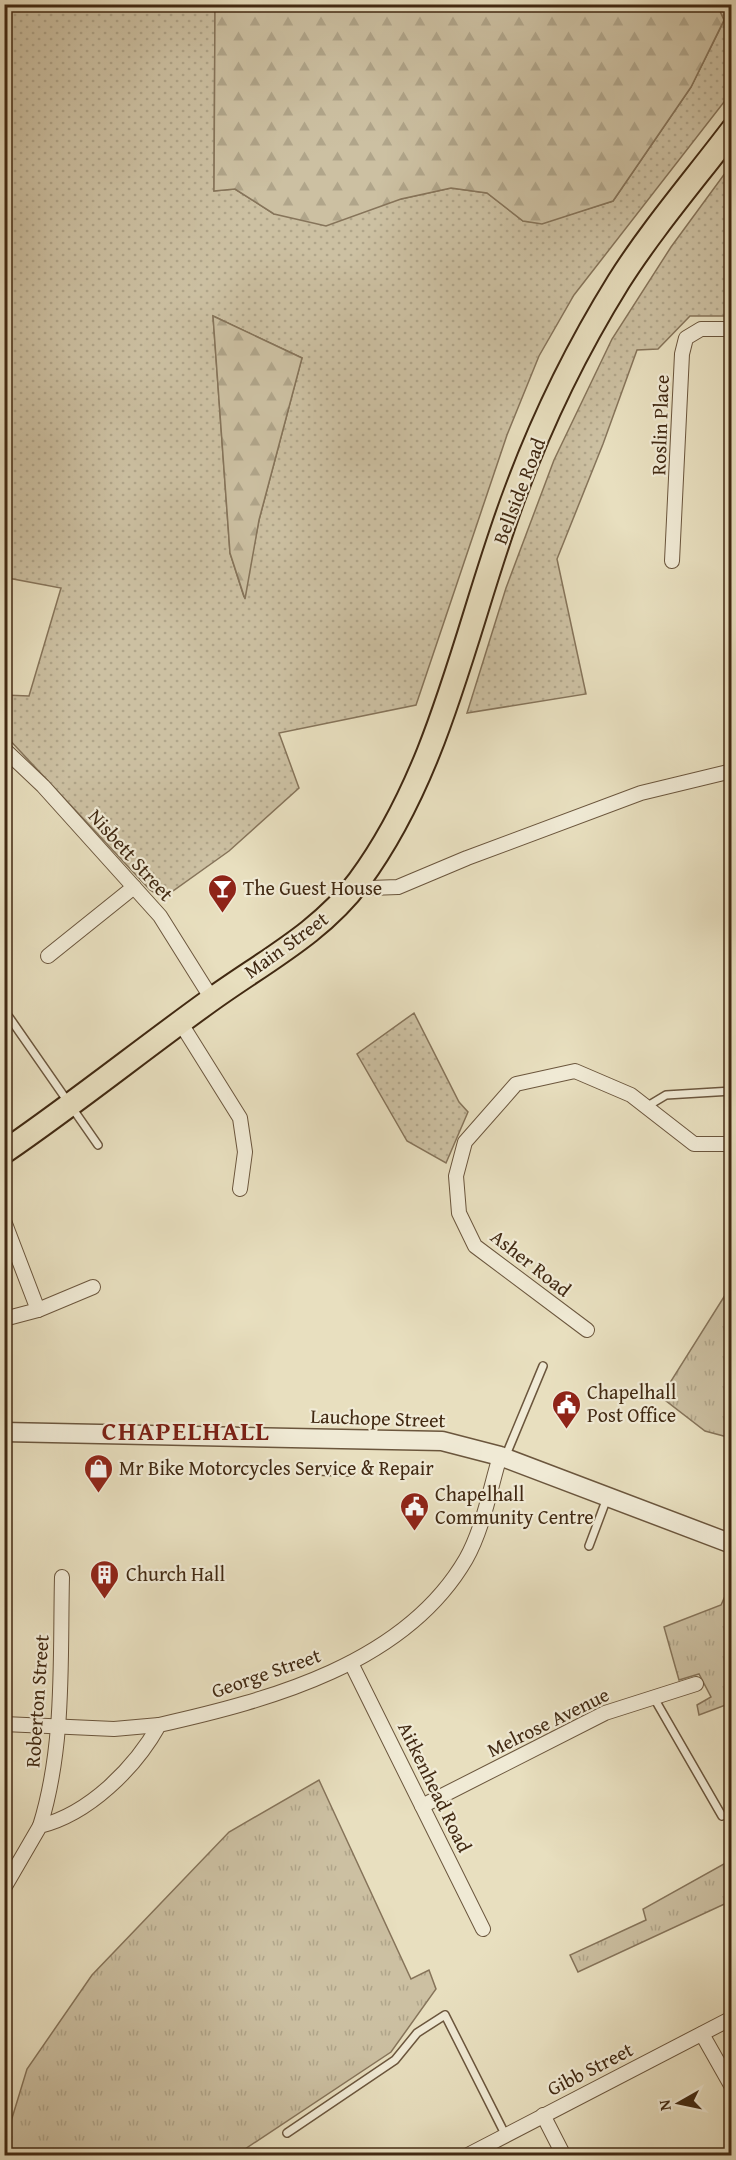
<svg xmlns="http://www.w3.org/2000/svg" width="736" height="2160" font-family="'Gentium Book Plus',serif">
<defs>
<pattern id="grass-dots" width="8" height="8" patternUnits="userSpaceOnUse" patternTransform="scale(1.5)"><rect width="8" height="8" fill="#ccc0a2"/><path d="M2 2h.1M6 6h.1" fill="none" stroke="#b0a58a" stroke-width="1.8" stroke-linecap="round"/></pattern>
<pattern id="forest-firs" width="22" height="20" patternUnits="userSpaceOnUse" patternTransform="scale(1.5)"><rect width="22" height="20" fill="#ccc0a2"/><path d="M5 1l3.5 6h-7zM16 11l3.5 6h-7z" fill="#b0a58a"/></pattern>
<pattern id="park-tufts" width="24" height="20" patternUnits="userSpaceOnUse" patternTransform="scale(1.5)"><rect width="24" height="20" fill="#ccc0a2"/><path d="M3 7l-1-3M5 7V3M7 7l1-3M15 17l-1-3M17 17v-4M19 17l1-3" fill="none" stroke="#b0a58a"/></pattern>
</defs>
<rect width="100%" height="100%" fill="#e8dfbf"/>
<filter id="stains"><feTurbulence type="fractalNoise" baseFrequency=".00333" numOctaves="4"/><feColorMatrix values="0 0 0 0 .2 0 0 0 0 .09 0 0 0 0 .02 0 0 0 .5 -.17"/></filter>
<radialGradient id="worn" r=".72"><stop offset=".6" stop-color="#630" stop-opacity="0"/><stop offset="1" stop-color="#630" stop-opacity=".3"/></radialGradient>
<g fill="url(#grass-dots)" stroke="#86745a" stroke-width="1.5" fill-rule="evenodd">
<path d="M5,5H215L214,191L235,189L274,214L401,199L451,188L487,193L523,221L542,223L613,201L691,87L724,21L717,5H731V93L574,295L539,356L507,435L416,705L279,733L299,788L229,851L163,898L150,890L5,735V695L29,696L61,588L8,578L5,572ZM213,316L302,358L259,520L244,597L230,553Z"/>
<polygon points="731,165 731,316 690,316 658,349 637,350 603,444 557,559 586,694 467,713 506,588 554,460 612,339 671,247"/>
<polygon points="414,1013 459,1102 468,1112 446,1163 407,1141 357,1054"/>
</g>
<g fill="url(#forest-firs)" stroke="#86745a" stroke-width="1.5">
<polygon points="717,5 724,20 691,87 613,201 542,224 523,221 487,193 451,188 401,199 326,226 274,214 235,189 214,191 215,5"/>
<polygon points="213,316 302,358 259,520 245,599 230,553"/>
</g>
<g fill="url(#park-tufts)" stroke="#86745a" stroke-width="1.5">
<polygon points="727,1292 732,1292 731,1438 705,1431 661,1397"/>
<polygon points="731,1583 731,1703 699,1715 697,1705 711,1697 699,1674 679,1680 664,1627 721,1605"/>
<polygon points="319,1780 411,1979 429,1970 436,1989 391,2052 236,2155 5,2155 5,2141 27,2069 92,1975 229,1832"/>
<polygon points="731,1860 731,1901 578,1972 570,1955 646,1920 643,1909"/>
</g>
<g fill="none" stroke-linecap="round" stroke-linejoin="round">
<defs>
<g id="service">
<polyline points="9,1017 98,1145"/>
<polyline points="646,1107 666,1095 732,1091"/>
<polyline points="506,1455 543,1366"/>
<polyline points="315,1471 352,1472"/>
<polyline points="589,1546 607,1498"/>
<polyline points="654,1698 722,1816"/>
<polyline points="287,2133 395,2060 417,2033 445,2015 506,2136"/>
</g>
<g id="minor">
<polyline points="672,561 682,354 686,338 701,329 732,329"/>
<polyline points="4,749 43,786 160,916 212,999"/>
<polyline points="360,880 370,888 398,887 467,858 641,793 732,771"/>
<polyline points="48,956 134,887"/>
<polyline points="180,1022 240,1118 245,1152 240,1189"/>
<polyline points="4,1221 38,1310 4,1319"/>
<polyline points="38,1310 93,1287"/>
<polyline points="587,1330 475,1246 459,1213 456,1176 465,1142 516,1084 575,1071 631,1095 694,1144 732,1144"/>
<polyline points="351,1663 483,1929"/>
<polyline points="4,1724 114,1729 159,1725"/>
<polyline points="422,1806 605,1713 696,1684"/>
<path d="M40,1826C65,1746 60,1659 62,1577"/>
<path d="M4,1888L40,1826C89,1814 135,1768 159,1725C270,1700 405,1664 466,1559C483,1529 490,1489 500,1456"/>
<polyline points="702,2034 732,2087"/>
<polyline points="543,2115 564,2156"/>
<polyline points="466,2156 732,2018"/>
</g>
<polyline id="tertiary" points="4,1432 442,1441 500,1456 732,1544"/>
<path id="primary" d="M4,1152C74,1104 140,1051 208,1002C260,964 321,933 359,881C443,767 467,620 516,491C543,418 578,347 619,281C652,229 694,180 732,130"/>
</defs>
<use href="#service" stroke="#6b563d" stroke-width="10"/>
<use href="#minor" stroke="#6b563d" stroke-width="16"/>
<use href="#tertiary" stroke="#6b563d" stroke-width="21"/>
<use href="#primary" stroke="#412912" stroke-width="26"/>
<use href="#service" stroke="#f0ead5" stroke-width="7"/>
<use href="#minor" stroke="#f0ead5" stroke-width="14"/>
<use href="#tertiary" stroke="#f0ead5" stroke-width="18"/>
<use href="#primary" stroke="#e8dfbf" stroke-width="22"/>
</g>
<defs>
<symbol id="bar-pin" viewBox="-11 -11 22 30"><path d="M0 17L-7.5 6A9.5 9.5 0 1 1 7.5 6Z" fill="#8f2418" stroke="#f0ead5"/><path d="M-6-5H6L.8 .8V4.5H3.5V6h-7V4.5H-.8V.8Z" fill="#fff"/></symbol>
<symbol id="civic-pin" viewBox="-11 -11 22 30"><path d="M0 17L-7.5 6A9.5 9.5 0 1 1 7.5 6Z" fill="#8f2418" stroke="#f0ead5"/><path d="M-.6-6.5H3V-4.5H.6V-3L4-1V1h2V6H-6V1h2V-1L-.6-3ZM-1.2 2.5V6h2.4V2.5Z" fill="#fff"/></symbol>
<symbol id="shop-pin" viewBox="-11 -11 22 30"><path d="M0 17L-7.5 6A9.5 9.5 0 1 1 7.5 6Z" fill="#8f2418" stroke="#f0ead5"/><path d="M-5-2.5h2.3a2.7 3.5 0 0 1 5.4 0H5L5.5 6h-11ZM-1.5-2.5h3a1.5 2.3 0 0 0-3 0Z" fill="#fff"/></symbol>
<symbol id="building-pin" viewBox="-11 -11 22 30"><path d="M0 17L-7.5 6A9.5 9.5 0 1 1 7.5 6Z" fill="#8f2418" stroke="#f0ead5"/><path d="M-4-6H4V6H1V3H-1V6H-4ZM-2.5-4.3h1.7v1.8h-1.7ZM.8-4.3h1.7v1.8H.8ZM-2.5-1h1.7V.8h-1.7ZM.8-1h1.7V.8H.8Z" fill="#fff"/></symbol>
</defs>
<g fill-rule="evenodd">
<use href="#bar-pin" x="206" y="872" width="33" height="45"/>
<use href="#civic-pin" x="550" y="1388" width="33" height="45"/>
<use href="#shop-pin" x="82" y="1452" width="33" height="45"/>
<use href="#civic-pin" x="398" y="1490" width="33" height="45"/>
<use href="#building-pin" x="88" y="1558" width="33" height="45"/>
</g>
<g text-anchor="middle" stroke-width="4.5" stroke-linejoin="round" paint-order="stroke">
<g font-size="20" fill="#412912" stroke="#f0ead5">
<text transform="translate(660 425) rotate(-88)" y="7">Roslin Place</text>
<text transform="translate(519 491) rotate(-69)" y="7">Bellside Road</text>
<text transform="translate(131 855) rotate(48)" y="7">Nisbett Street</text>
<text transform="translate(286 945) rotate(-36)" y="7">Main Street</text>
<text transform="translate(531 1263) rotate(38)" y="7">Asher Road</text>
<text transform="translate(378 1418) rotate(2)" y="7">Lauchope Street</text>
<text transform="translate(266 1673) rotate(-19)" y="7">George Street</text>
<text transform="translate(37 1701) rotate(-86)" y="7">Roberton Street</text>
<text transform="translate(548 1722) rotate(-26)" y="7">Melrose Avenue</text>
<text transform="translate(435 1787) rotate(64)" y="7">Aitkenhead Road</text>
<text transform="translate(590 2069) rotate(-27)" y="7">Gibb Street</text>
</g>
<g font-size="20" fill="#412912" stroke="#f0ead5" text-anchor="start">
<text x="243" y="895">The Guest House</text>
<text x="587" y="1399">Chapelhall<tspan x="587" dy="23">Post Office</tspan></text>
<text x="119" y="1475">Mr Bike Motorcycles Service &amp; Repair</text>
<text x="435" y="1501">Chapelhall<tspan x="435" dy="23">Community Centre</tspan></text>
<text x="126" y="1581">Church Hall</text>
</g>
<g font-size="26" font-weight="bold" letter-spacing="1.5" fill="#7a1f14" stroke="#f0ead5">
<text x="186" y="1440">CHAPELHALL</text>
</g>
</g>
<rect width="736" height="2160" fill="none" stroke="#e8dfbf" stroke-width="24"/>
<rect x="6" y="6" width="724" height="2148" fill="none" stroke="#412912" stroke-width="3"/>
<rect x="12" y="12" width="712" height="2136" fill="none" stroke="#412912" stroke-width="1.5"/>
<g transform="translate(679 2103) rotate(261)" stroke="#f0ead5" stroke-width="4.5" paint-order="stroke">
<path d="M0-4.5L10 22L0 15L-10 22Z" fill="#412912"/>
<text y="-9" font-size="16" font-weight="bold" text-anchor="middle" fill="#412912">N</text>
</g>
<rect width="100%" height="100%" filter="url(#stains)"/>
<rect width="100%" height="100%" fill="url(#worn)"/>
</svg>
